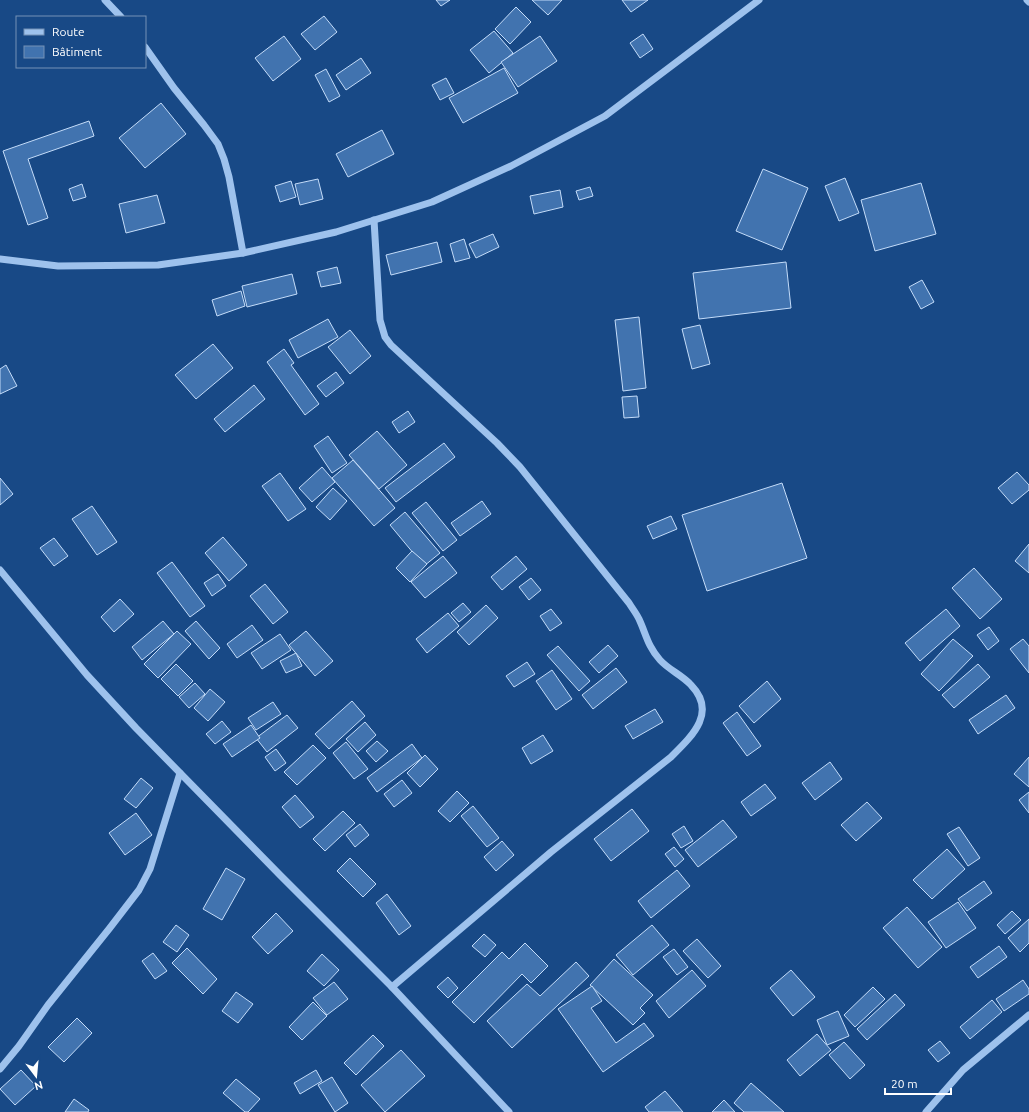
<svg xmlns="http://www.w3.org/2000/svg" width="1029" height="1112" font-family="Ubuntu,sans-serif">
<rect width="100%" height="100%" fill="#184986"/>
<g fill="#4173af" stroke="#c4dcf9">
<polygon points="436,0 450,0 441,6"/>
<polygon points="532,0 562,0 548,15"/>
<polygon points="622,0 648,0 631,12"/>
<polygon points="516,7 531,22 510,44 495,29"/>
<polygon points="324,16 337,32 315,50 301,34"/>
<polygon points="494,31 513,53 489,73 470,50"/>
<polygon points="643,34 653,49 640,58 630,43"/>
<polygon points="284,36 301,59 273,81 255,58"/>
<polygon points="540,36 557,61 518,87 501,62"/>
<polygon points="361,58 371,73 346,90 336,75"/>
<polygon points="504,68 518,93 463,123 449,98"/>
<polygon points="326,69 340,96 329,102 315,75"/>
<polygon points="446,78 454,93 440,100 432,85"/>
<polygon points="161,103 186,134 145,168 119,138"/>
<polygon points="89,121 94,136 28,159 48,218 28,225 3,151"/>
<polygon points="382,130 394,154 348,177 336,154"/>
<polygon points="763,169 808,188 782,250 736,231"/>
<polygon points="845,178 859,213 839,221 825,186"/>
<polygon points="318,179 323,199 300,205 295,184"/>
<polygon points="291,181 296,197 280,202 275,186"/>
<polygon points="921,183 936,234 875,251 861,200"/>
<polygon points="82,184 86,197 73,201 69,189"/>
<polygon points="590,187 593,196 579,200 576,191"/>
<polygon points="560,190 563,207 534,214 530,196"/>
<polygon points="157,195 165,223 126,233 119,204"/>
<polygon points="493,234 499,247 476,258 469,244"/>
<polygon points="464,239 470,258 455,262 450,244"/>
<polygon points="437,242 442,262 391,275 386,255"/>
<polygon points="786,262 791,308 699,319 693,273"/>
<polygon points="337,267 341,283 321,287 317,272"/>
<polygon points="292,274 297,294 247,307 242,286"/>
<polygon points="922,280 934,302 921,309 909,287"/>
<polygon points="241,291 245,306 217,316 212,300"/>
<polygon points="639,317 646,388 623,391 615,320"/>
<polygon points="328,319 338,337 298,358 289,340"/>
<polygon points="700,325 710,364 692,369 682,329"/>
<polygon points="350,330 371,356 350,374 328,347"/>
<polygon points="213,344 233,368 196,399 175,375"/>
<polygon points="284,349 294,363 291,365 319,404 305,415 267,362"/>
<polygon points="6,365 17,386 0,394 0,369"/>
<polygon points="336,372 344,383 326,397 317,386"/>
<polygon points="254,385 265,399 225,432 214,419"/>
<polygon points="637,396 639,417 624,418 622,397"/>
<polygon points="408,411 415,422 399,433 392,422"/>
<polygon points="377,431 407,465 379,489 349,455"/>
<polygon points="328,436 347,463 332,473 314,446"/>
<polygon points="444,443 455,457 396,502 385,488"/>
<polygon points="353,460 395,508 374,526 332,478"/>
<polygon points="322,467 335,482 312,502 299,488"/>
<polygon points="1017,472 1029,485 1029,490 1012,504 998,488"/>
<polygon points="280,473 306,509 288,521 262,486"/>
<polygon points="0,478 13,494 0,505"/>
<polygon points="782,483 807,558 707,591 682,515"/>
<polygon points="333,488 347,501 330,520 316,507"/>
<polygon points="482,501 491,514 460,536 451,523"/>
<polygon points="426,502 457,540 443,551 412,513"/>
<polygon points="92,506 117,542 97,555 72,519"/>
<polygon points="405,512 440,553 424,566 390,525"/>
<polygon points="671,516 677,529 653,539 647,526"/>
<polygon points="223,537 247,565 229,581 205,553"/>
<polygon points="54,538 68,556 54,566 40,548"/>
<polygon points="1029,544 1029,573 1015,561"/>
<polygon points="412,551 427,564 410,582 396,568"/>
<polygon points="443,556 457,573 425,598 411,582"/>
<polygon points="516,556 527,569 502,590 491,577"/>
<polygon points="172,562 205,606 190,617 157,573"/>
<polygon points="974,568 1002,599 980,619 952,588"/>
<polygon points="218,574 226,586 212,596 204,583"/>
<polygon points="531,578 541,590 529,600 519,587"/>
<polygon points="265,584 288,612 273,624 250,596"/>
<polygon points="120,599 134,614 114,632 101,617"/>
<polygon points="463,603 471,612 459,622 451,613"/>
<polygon points="486,605 498,618 469,645 457,632"/>
<polygon points="551,609 562,623 550,631 540,616"/>
<polygon points="946,609 960,626 920,661 905,643"/>
<polygon points="448,613 459,626 427,653 416,639"/>
<polygon points="163,621 174,634 142,660 132,647"/>
<polygon points="196,621 220,648 209,659 185,631"/>
<polygon points="252,625 263,640 237,658 227,644"/>
<polygon points="989,627 999,641 988,650 977,635"/>
<polygon points="177,631 191,644 158,678 144,664"/>
<polygon points="306,631 333,661 315,676 289,645"/>
<polygon points="280,634 291,650 262,669 251,653"/>
<polygon points="953,639 973,656 939,691 921,674"/>
<polygon points="1023,639 1029,646 1029,673 1010,649"/>
<polygon points="608,645 618,656 599,673 589,662"/>
<polygon points="558,646 590,681 579,691 547,655"/>
<polygon points="296,653 302,666 286,673 280,661"/>
<polygon points="527,662 535,674 514,687 506,676"/>
<polygon points="176,664 193,681 178,696 161,679"/>
<polygon points="978,664 990,677 954,708 942,695"/>
<polygon points="616,668 627,682 593,709 582,695"/>
<polygon points="552,670 572,699 556,710 536,681"/>
<polygon points="767,681 781,699 754,723 739,706"/>
<polygon points="195,683 205,694 189,708 179,697"/>
<polygon points="210,689 225,702 208,721 194,708"/>
<polygon points="1006,695 1015,708 978,734 969,720"/>
<polygon points="352,701 365,716 329,749 315,734"/>
<polygon points="273,702 281,714 256,730 248,718"/>
<polygon points="655,709 663,722 633,739 625,726"/>
<polygon points="737,712 761,746 747,756 723,723"/>
<polygon points="287,715 298,728 267,752 256,738"/>
<polygon points="222,721 231,732 215,744 206,734"/>
<polygon points="365,722 376,735 358,752 346,739"/>
<polygon points="251,725 260,738 232,757 223,744"/>
<polygon points="543,735 553,751 531,764 522,748"/>
<polygon points="377,741 388,751 376,762 366,751"/>
<polygon points="346,742 368,769 354,779 333,753"/>
<polygon points="412,744 422,758 377,792 367,778"/>
<polygon points="313,745 326,758 297,785 284,772"/>
<polygon points="276,749 286,763 275,771 265,757"/>
<polygon points="425,755 438,769 420,787 407,773"/>
<polygon points="1029,757 1029,787 1014,774"/>
<polygon points="830,762 842,779 815,800 802,783"/>
<polygon points="141,778 153,788 136,808 124,799"/>
<polygon points="402,780 412,793 394,807 384,794"/>
<polygon points="765,784 776,798 751,816 741,802"/>
<polygon points="457,791 469,803 450,822 438,811"/>
<polygon points="1029,792 1029,813 1019,800"/>
<polygon points="295,795 314,817 300,828 282,807"/>
<polygon points="867,802 882,818 856,841 841,825"/>
<polygon points="473,806 499,838 487,847 461,816"/>
<polygon points="632,809 649,831 611,861 594,839"/>
<polygon points="343,811 355,823 325,851 313,839"/>
<polygon points="136,813 152,835 125,855 109,833"/>
<polygon points="723,820 737,837 698,867 685,850"/>
<polygon points="360,824 369,835 355,847 346,835"/>
<polygon points="684,826 693,841 681,848 672,834"/>
<polygon points="959,827 980,858 968,866 947,834"/>
<polygon points="502,841 514,855 496,871 484,857"/>
<polygon points="674,847 684,859 675,867 665,854"/>
<polygon points="947,849 965,869 932,899 913,880"/>
<polygon points="350,858 376,884 363,897 337,871"/>
<polygon points="226,868 245,879 222,920 203,909"/>
<polygon points="677,870 690,886 651,918 638,901"/>
<polygon points="984,881 992,893 967,911 958,899"/>
<polygon points="387,894 411,926 399,935 376,903"/>
<polygon points="958,902 976,928 946,948 928,922"/>
<polygon points="907,907 942,947 918,968 883,928"/>
<polygon points="1012,911 1021,920 1005,934 997,925"/>
<polygon points="276,913 293,931 268,954 252,937"/>
<polygon points="1029,919 1029,943 1020,952 1008,938"/>
<polygon points="176,925 189,935 177,952 163,942"/>
<polygon points="652,925 669,945 633,975 616,955"/>
<polygon points="484,934 496,945 485,957 472,946"/>
<polygon points="697,939 721,966 708,978 683,951"/>
<polygon points="525,943 548,966 531,983 522,974 474,1023 452,1002 502,952 509,959"/>
<polygon points="999,946 1007,957 978,978 970,967"/>
<polygon points="187,948 217,979 203,994 172,963"/>
<polygon points="674,949 688,967 677,975 663,957"/>
<polygon points="153,953 167,971 155,979 142,961"/>
<polygon points="322,954 339,970 324,986 307,971"/>
<polygon points="614,959 653,995 640,1008 645,1013 633,1025 590,985"/>
<polygon points="576,962 589,976 512,1048 487,1021 527,984 540,996"/>
<polygon points="692,970 706,986 669,1018 656,1001"/>
<polygon points="791,970 815,997 793,1016 770,988"/>
<polygon points="448,977 458,988 448,998 437,987"/>
<polygon points="1023,980 1029,989 1029,994 1004,1011 996,999"/>
<polygon points="334,982 348,999 327,1015 313,998"/>
<polygon points="592,986 602,1001 591,1008 616,1043 644,1023 654,1036 603,1072 558,1009"/>
<polygon points="873,987 885,999 855,1027 844,1015"/>
<polygon points="236,992 253,1004 238,1023 222,1011"/>
<polygon points="895,994 905,1005 867,1040 857,1029"/>
<polygon points="992,1000 1002,1012 970,1039 960,1027"/>
<polygon points="313,1002 327,1016 302,1040 289,1027"/>
<polygon points="838,1011 849,1036 827,1045 817,1020"/>
<polygon points="77,1018 92,1033 64,1062 48,1047"/>
<polygon points="817,1034 831,1050 800,1076 787,1060"/>
<polygon points="373,1035 384,1046 356,1075 344,1063"/>
<polygon points="940,1041 950,1053 938,1062 928,1050"/>
<polygon points="844,1042 865,1065 850,1079 829,1055"/>
<polygon points="401,1050 425,1076 385,1112 361,1085"/>
<polygon points="21,1070 36,1086 15,1105 0,1089"/>
<polygon points="316,1070 322,1081 300,1094 294,1083"/>
<polygon points="332,1077 348,1103 335,1112 318,1085"/>
<polygon points="236,1079 260,1099 248,1112 245,1112 223,1093"/>
<polygon points="751,1083 784,1112 744,1112 734,1103"/>
<polygon points="665,1091 683,1112 649,1112 645,1107"/>
<polygon points="74,1099 89,1110 88,1112 65,1112"/>
<polygon points="724,1100 735,1112 712,1112"/>
</g>
<g fill="none" stroke-linecap="round" stroke-linejoin="round">
<g stroke="#9ec2ed" stroke-width="7">
<polyline points="105,0 121,17"/>
<polyline points="1027,0 1029,2"/>
<polyline points="145,47 174,88 204,125 218,144 224,159 229,177 243,253"/>
<path d="M374,220L380,320L385,337L391,345L497,443L520,467L629,603C632,608 636,613 639,619C646,634 648,647 660,660C669,670 682,675 691,685C718,713 691,737 671,757L551,852L392,987"/>
<polyline points="0,259 58,266 158,265 243,253 336,232 432,202 511,166 605,116 759,0"/>
<polyline points="0,570 87,675 136,728 279,874 392,987 509,1112"/>
<polyline points="0,1069 19,1046 48,1005 109,929 139,890 150,869 180,773"/>
<polyline points="926,1112 963,1070 1029,1015"/>
</g>
</g>
<rect x="16" y="16" width="130" height="52" fill="#184986" stroke="#7492b6"/>
<rect x="24" y="29" width="20" height="6" fill="#9ec2ed" stroke="#7492b6"/>
<text x="52" y="36" font-size="12" fill="#ffffff">Route</text>
<rect x="24" y="46" width="20" height="12" fill="#4173af" stroke="#7492b6"/>
<text x="52" y="56" font-size="12" fill="#ffffff">Bâtiment</text>
<g transform="translate(36 1076) rotate(164)" stroke="#184986" stroke-width="3" paint-order="stroke">
<path d="M0-3L7 15L0 10L-7 15Z" fill="#ffffff"/>
<text y="-6" font-size="11" font-weight="bold" text-anchor="middle" fill="#ffffff">N</text>
</g>
<path d="M885 1088v6h66v-6" fill="none" stroke="#ffffff" stroke-width="2"/>
<text x="891" y="1088" font-size="12" fill="#ffffff" stroke="#184986" stroke-width="3" paint-order="stroke">20 m</text>
</svg>
